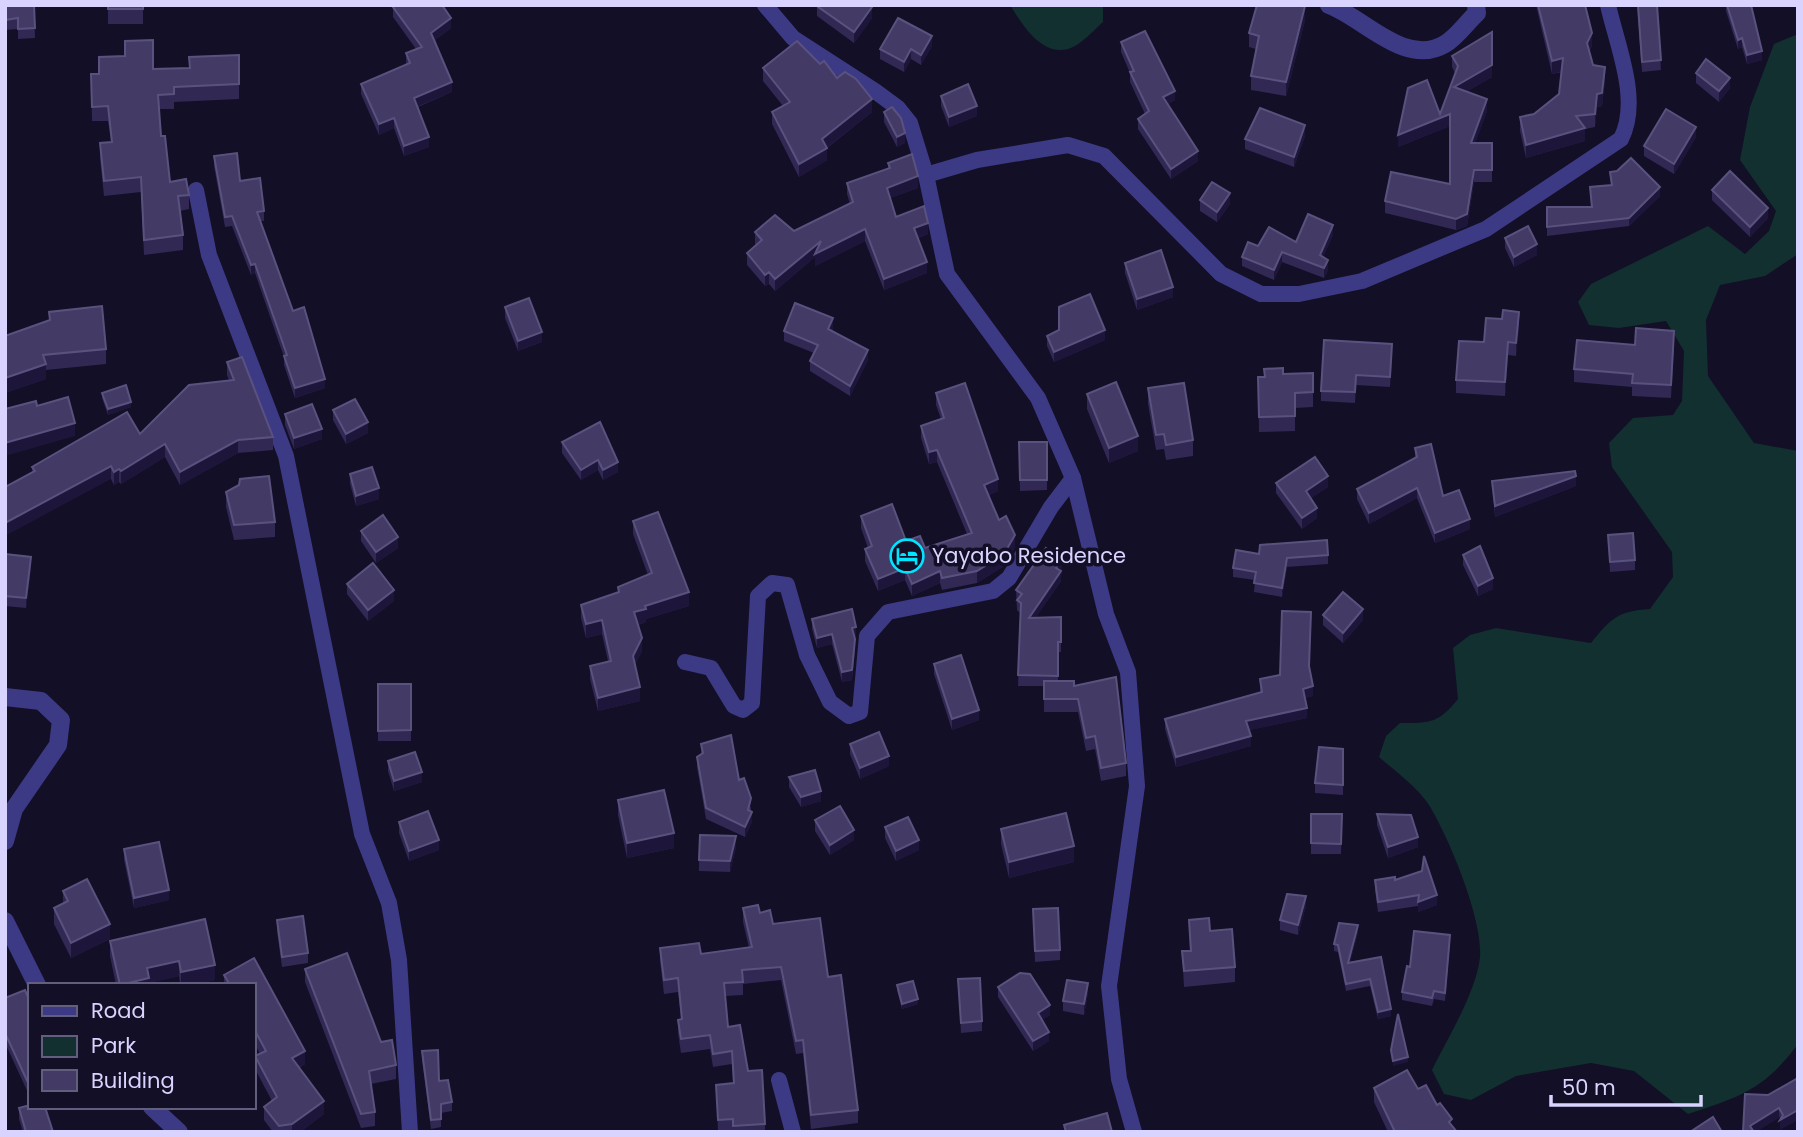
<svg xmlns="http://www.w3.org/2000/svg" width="1803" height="1137" font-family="Poppins,sans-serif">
<rect width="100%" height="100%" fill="#130f26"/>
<g fill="#12302f">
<path d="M1010,5H1103V22C1094,30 1080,46 1068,49C1041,56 1022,24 1010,5Z"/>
<path d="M1798,34V254L1765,276L1720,285L1706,320L1708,376L1754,443L1798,451V1044C1764,1090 1739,1097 1688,1114L1634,1071L1591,1063L1516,1076L1471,1100L1444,1094L1432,1070C1448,1037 1476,993 1480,957C1483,919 1449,838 1429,805C1417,787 1395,771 1379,757L1386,736L1400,723C1429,723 1438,724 1458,699L1453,648L1470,635L1496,628L1591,643C1611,618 1618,611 1650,609L1673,577L1672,552L1612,467L1609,443L1633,418L1673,415L1682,401L1684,351L1666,321L1619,328L1589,325L1578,302L1591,284L1708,226L1745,254L1769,231L1776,211L1740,160L1750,107L1774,44Z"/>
</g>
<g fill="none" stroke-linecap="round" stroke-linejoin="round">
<g stroke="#3d3a85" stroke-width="16">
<polyline points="765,5 793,38 875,91 898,108 910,123 926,175 947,274 1038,398 1073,478 1106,614 1128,672 1137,786 1109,986 1119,1079 1134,1132"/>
<path d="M926,175L977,160L1068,145L1104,156L1221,274L1261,294H1299L1362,281L1486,229L1621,139C1641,100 1617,46 1608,5"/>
<polyline points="196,190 209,255 286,456 362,834 389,903 399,960 410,1132"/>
<polyline points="685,662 711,668 734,706 743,710 752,703 758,596 772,583 787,585 807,655 830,702 849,716 860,712 867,636 888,612 993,591 1009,578 1051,507 1073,478"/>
<polyline points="779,1080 793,1132"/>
</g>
<g stroke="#3d3a85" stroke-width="18">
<path d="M1329,5C1363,17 1405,68 1445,44C1457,37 1467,22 1477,13L1476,5"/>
<polyline points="5,697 41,701 61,720 58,745 14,809 5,841"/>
<polyline points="5,921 37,985"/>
<polyline points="152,1107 179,1132"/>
</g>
</g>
<g fill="#312854">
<polygon points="5,5 34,5 35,38 18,39 18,29 5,30"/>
<rect x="108" y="5" width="35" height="19"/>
<polygon points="442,5 451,28 435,40 452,92 418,107 429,147 404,156 394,128 379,135 361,94 361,84 406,65 406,53 416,49 393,17 393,7"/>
<polygon points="1536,5 1585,5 1592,46 1589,52 1593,65 1605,80 1602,106 1597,107 1595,127 1585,129 1585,141 1526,158 1520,131 1520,117 1534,114 1559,94 1562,72 1552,74"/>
<polygon points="1637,5 1657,5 1661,70 1642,72"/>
<polygon points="1726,5 1751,5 1762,60 1747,64 1742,47 1738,49 1726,11"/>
<polygon points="817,6 872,18 854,43 817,16"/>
<polygon points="1305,20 1286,96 1251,90 1251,76 1256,49 1249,47 1249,33"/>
<polygon points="1121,42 1175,100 1168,104 1198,161 1171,179 1138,129 1138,119 1145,114 1130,82 1130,73 1121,52"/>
<polygon points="932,46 921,65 911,59 904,72 880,59 880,49"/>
<polygon points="239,55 239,99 174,102 174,109 159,109 161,136 170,182 189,195 189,209 180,211 183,235 183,250 144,255 141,192 104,196 100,158 100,143 111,142 108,121 92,121 91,74 153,69 189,68"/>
<polygon points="1452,56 1492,77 1466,92 1487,111 1475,143 1492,143 1492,182 1474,182 1467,226 1456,230 1385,213 1385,201 1450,184 1450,126 1398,147 1440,114 1455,73 1452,67"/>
<polygon points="820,64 837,78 872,112 827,148 827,160 799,177 772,124 772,112 783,106 763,81 763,68"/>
<polygon points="1696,73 1730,88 1719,102 1696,83"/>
<polygon points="941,96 977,116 949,127 941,106"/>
<polygon points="884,112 905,143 897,147 884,122"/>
<polygon points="1305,136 1294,167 1245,149 1245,139"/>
<polygon points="1696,137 1674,174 1644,156 1644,146"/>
<polygon points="214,156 240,181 264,211 264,221 260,221 293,311 325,388 295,398 284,365 284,357 255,273 251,275 232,226 225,227 214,166"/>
<polygon points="888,163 918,188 890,198 896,217 928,234 918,238 927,273 884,290 865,241 815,266 815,257 775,291 769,284 765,286 747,265 747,253 756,245 755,244 755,232 794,231 850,204 847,194 847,183 888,169"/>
<polygon points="1610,172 1660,196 1629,226 1547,236 1547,207 1591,207 1590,187 1611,185"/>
<polygon points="1712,190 1768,218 1750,237 1712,200"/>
<polygon points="1200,200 1230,204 1217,222 1200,211"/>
<polygon points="1333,235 1323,257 1328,270 1324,278 1282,262 1274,280 1242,266 1242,257 1258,246 1296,242"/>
<polygon points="1505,238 1537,255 1514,267 1505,248"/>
<polygon points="1125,263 1173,297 1137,310 1125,273"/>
<polygon points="505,307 542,342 518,351 505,318"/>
<polygon points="49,312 106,349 106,364 46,370 46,379 5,393 5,336 49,321"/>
<polygon points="1519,326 1516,356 1508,355 1505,396 1456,393 1456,380 1484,342"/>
<polygon points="833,328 832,331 868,360 850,396 810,371 810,361 814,353 784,341 784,331"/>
<polygon points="1059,330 1105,340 1054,362 1047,346 1047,336"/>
<polygon points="1674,344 1671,398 1632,396 1632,387 1574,382 1574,369 1635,345"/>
<polygon points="1392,354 1390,387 1356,385 1355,403 1321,401 1321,391"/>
<polygon points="227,362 273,437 273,450 238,453 180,485 165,457 121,484 119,482 114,485 111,479 32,472 32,467 140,434 229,380 227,375"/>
<polygon points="1313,373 1313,407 1295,408 1295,431 1259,432 1258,377 1283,374"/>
<polygon points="1148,388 1193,440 1193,456 1166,460 1164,449 1156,450 1148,404"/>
<polygon points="102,393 131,407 108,415 102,398"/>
<polygon points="936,393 998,491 989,495 999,520 1015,547 1004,566 977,583 942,590 940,583 912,596 905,580 878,591 865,561 865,549 868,548 861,528 861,516 906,541 925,548 967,534 937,462 929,464 921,438 921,426 941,419 936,405"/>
<polygon points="1087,394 1138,451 1109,463 1087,409"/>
<polygon points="333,410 368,433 346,444 333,420"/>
<polygon points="285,414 322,439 294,449 285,425"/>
<polygon points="600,422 618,472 603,480 598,470 581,480 562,453 562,442"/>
<polygon points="1019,442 1047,442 1047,490 1020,491"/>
<polygon points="1415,448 1443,496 1470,529 1435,543 1417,498 1369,524 1357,499 1357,489 1415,458"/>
<polygon points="350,474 379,499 356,506 350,484"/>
<polygon points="1492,481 1576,486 1495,517"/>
<polygon points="1276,483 1328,487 1311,498 1317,518 1302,529 1276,493"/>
<polygon points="226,492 275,522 275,537 234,540 226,507"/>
<polygon points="633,521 689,606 646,619 646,622 638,625 642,651 635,665 640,701 598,711 590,679 590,666 608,661 602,634 586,638 581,618 581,605 618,593 618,587 648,575 633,534"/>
<polygon points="361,531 398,548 376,563 361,541"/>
<polygon points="1608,535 1635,560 1635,570 1610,572"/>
<polygon points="5,554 31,567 26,608 5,606"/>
<polygon points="1259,554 1328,555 1328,564 1287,567 1282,597 1254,592 1255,580 1233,577 1233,568"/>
<polygon points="1463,555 1493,589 1478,596 1463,565"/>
<polygon points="1062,569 1061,571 1061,581 1036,617 1061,617 1061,652 1058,652 1058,681 1074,686 1126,763 1126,776 1101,781 1095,749 1086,751 1078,712 1044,712 1044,686 1018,686 1020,613 1017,610 1016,590"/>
<polygon points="347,584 394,601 368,621 347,594"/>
<polygon points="1323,615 1363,620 1343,643 1323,625"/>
<polygon points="812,619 856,637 855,637 855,649 852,680 842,682 832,644 817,648 812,629"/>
<polygon points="934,664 979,720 952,730 934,674"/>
<polygon points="1309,667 1313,696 1305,698 1307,718 1249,730 1251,746 1176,767 1165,729 1165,719 1260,692 1260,679"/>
<rect x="378" y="684" width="33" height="57"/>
<polygon points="701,744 739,780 751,808 751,811 752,822 745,837 706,819 697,767 697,757 701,754"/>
<polygon points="850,744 889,766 860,779 850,754"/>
<polygon points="1343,749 1343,795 1315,793 1315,783"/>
<polygon points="388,761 422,782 394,791 388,771"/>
<polygon points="789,777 821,801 801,807 789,787"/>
<polygon points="618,800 674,848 627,858 618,815"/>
<polygon points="1311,814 1342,814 1341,854 1311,854"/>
<polygon points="1377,814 1418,847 1388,858 1377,825"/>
<polygon points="815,820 854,840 830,855 815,831"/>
<polygon points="399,822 439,850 409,861 399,833"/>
<polygon points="885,827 919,850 896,861 885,838"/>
<polygon points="1001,829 1074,862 1009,878 1001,844"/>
<polygon points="736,847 730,872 699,871 699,860"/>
<polygon points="124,849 169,900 134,908 124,860"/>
<polygon points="1375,880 1395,880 1437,905 1418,912 1418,906 1378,912 1375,890"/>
<polygon points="63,891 110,939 71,958 54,924 54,908 63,904"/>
<polygon points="1306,906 1298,935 1280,930 1280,920"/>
<polygon points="743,908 760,913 828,977 858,1110 858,1123 811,1129 803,1053 796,1054 781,980 743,984 743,995 725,996 728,1027 748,1071 765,1124 765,1132 718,1132 716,1085 733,1083 732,1064 713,1067 710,1049 681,1053 678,1033 678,1020 681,1019 678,992 664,994 660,961 660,948 701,954 749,948 743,922"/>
<polygon points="1033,909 1060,950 1060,960 1035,962"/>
<polygon points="205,919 215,980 193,985 180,985 179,976 149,983 149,985 116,985 110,956 110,941"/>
<polygon points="277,920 308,953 308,963 282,967 277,931"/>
<polygon points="1189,920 1210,931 1235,967 1235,982 1184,987 1182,951 1190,951"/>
<polygon points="1358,932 1350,962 1381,957 1391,1016 1378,1019 1370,986 1346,991 1338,952 1334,951 1334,944"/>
<polygon points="1450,943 1445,1001 1434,999 1432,1006 1402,1000 1402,992 1410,967"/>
<polygon points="254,958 305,1051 305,1064 299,1068 324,1101 324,1114 300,1132 273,1132 264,1120 264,1107 272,1101 255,1069 255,1056 260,1054 254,1042 254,985 224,985 224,975"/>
<polygon points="305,969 381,1042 396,1065 396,1079 371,1084 375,1112 375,1126 361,1128 305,982"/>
<polygon points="958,979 982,1021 982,1031 961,1033"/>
<polygon points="897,985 918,1004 902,1009 897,990"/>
<polygon points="998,987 1050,1015 1042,1020 1049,1041 1033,1051 998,997"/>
<polygon points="1088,993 1084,1015 1063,1011 1063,1001"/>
<polygon points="5,998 30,1002 30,1097 5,1043"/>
<polygon points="422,1051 452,1102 452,1111 441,1113 441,1127 431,1129 422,1059"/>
<polygon points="1798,1078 1780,1130 1781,1120 1768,1095"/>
<polygon points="1374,1088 1418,1089 1437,1105 1457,1132 1388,1132 1374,1102"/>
<polygon points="19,1108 53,1132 23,1132 19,1119"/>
</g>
<g fill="#1d163a">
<polygon points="1305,6 1305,20 1286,96 1286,82"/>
<polygon points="872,7 872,18 854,43 854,32"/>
<polygon points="451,18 451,28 431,43 431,33"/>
<polygon points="1592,33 1592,46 1587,56 1587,43"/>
<polygon points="932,36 932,46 921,65 921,55"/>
<polygon points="1742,38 1742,47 1738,49 1738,40"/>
<polygon points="911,49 911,59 904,72 904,62"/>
<polygon points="1762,51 1762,60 1747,64 1747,55"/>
<polygon points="1563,58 1563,71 1552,74 1552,61"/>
<polygon points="1492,65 1492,77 1454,99 1454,87"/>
<polygon points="1605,67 1605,80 1602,106 1597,107 1595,127 1595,114 1597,94"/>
<polygon points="1730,78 1730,88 1719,102 1719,91"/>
<polygon points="452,82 452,92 414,108 414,98"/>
<polygon points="1175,91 1175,100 1163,107 1163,97"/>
<polygon points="872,99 872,112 825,149 827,148 827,160 799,177 799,164 822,139"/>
<polygon points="1487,99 1487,111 1471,155 1471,143"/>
<polygon points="977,106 977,116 949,127 949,117"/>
<polygon points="1450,114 1450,126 1398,147 1398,135"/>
<polygon points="394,118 394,128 379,135 379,124"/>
<polygon points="1305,125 1305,136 1294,167 1294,157"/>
<polygon points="1696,127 1696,137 1674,174 1674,164"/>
<polygon points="1585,128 1585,141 1526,158 1526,145"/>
<polygon points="905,133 905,143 897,147 897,137"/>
<polygon points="429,137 429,147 404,156 404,146"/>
<polygon points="1198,151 1198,161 1171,179 1171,169"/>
<polygon points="1474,170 1474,182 1467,226 1456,230 1456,219"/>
<polygon points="918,176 918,188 887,199 887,188"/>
<polygon points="1660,187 1660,196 1629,226 1629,218"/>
<polygon points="1230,193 1230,204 1217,222 1217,212"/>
<polygon points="1768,208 1768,218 1750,237 1750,227"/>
<polygon points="928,223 928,234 914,239 914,228"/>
<polygon points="1333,225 1333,235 1320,265 1320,255"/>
<polygon points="865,229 865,241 815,266 815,257 775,291 775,279 821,241"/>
<polygon points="1537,244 1537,255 1514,267 1514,257"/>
<polygon points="1282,252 1282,262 1274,280 1274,270"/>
<polygon points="1328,260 1328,270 1324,278 1324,268"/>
<polygon points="927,262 927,273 884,290 884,279"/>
<polygon points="255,264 255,273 251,275 251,265"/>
<polygon points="769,272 769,284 765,286 765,275"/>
<polygon points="1173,287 1173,297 1137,310 1137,299"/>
<polygon points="1519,312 1519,326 1516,356 1516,343"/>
<polygon points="833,318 833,328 828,339 828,329"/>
<polygon points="1105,330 1105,340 1054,362 1054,352"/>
<polygon points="1674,331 1674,344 1671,398 1671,385"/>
<polygon points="542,332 542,342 518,351 518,341"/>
<polygon points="1508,342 1508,355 1505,396 1505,382"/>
<polygon points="868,350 868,360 850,396 850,386"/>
<polygon points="46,364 46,379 5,393 5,378"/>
<polygon points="325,379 325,388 295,398 295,388"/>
<polygon points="131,402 131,407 108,415 108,409"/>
<polygon points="368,422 368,433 346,444 346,434"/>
<polygon points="75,423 75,436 5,456 5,443"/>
<polygon points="322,429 322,439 294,449 294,438"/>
<polygon points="1138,436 1138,451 1109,463 1109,448"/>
<polygon points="238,440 238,453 180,485 180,472"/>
<polygon points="165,444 165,457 121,484 121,471"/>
<polygon points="937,450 937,462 929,464 929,452"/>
<polygon points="598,460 598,470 581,480 581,470"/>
<polygon points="618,462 618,472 603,480 603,470"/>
<polygon points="111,466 111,479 5,536 5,523"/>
<polygon points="119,469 119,482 114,485 114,472"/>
<polygon points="1328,476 1328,487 1306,502 1306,491"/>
<polygon points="1576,476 1576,486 1495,517 1495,506"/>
<polygon points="998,479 998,491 984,497 984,485"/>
<polygon points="379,488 379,499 356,506 356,496"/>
<polygon points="1417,488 1417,498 1369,524 1369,513"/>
<polygon points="1317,508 1317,518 1302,529 1302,518"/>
<polygon points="1470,519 1470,529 1435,543 1435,533"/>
<polygon points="1015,535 1015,547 1004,566 977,583 977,571"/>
<polygon points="398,537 398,548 376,563 376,552"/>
<polygon points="31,557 31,567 26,608 26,598"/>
<polygon points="1287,558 1287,567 1282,597 1282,588"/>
<polygon points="1062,559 1061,581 1029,628 1029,618 1056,568"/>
<polygon points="905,568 905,580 878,591 878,579"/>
<polygon points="940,571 940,583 912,596 912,584"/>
<polygon points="1493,578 1493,589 1478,596 1478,586"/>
<polygon points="394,590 394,601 368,621 368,610"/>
<polygon points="689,592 689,606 646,619 646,622 634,626 634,612 645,606"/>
<polygon points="1363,609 1363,620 1343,643 1343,633"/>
<polygon points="602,620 602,634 586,638 586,624"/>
<polygon points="856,627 856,637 852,638 852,628"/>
<polygon points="832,634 832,644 817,648 817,638"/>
<polygon points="642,638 642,651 633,669 633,656"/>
<polygon points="855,639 852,680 842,682 842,672"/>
<polygon points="1313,686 1313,696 1303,699 1303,689"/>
<polygon points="640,687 640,701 598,711 598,698"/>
<polygon points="1307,708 1307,718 1246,731 1246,721"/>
<polygon points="979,710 979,720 952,730 952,719"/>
<polygon points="1251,736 1251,746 1176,767 1176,757"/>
<polygon points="889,756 889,766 860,779 860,768"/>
<polygon points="422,772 422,782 394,791 394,781"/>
<polygon points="821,791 821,801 801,807 801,797"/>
<polygon points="752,812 752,822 745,837 745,827"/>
<polygon points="854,830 854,840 830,855 830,845"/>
<polygon points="674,833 674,848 627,858 627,843"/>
<polygon points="736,836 736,847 730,872 730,861"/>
<polygon points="1418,837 1418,847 1388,858 1388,847"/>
<polygon points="439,840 439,850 409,861 409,851"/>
<polygon points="919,840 919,850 896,861 896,851"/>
<polygon points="1074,846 1074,862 1009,878 1009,862"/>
<polygon points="169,890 169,900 134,908 134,898"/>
<polygon points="1437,895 1437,905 1418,912 1418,902"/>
<polygon points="1306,896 1306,906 1298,935 1298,925"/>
<polygon points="110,924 110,939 71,958 71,943"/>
<polygon points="1358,925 1358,932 1348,970 1348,963"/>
<polygon points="179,961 179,976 149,983 149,985 120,985 147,968"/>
<polygon points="215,965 215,980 193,985 181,985 181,972"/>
<polygon points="1088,983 1088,993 1084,1015 1084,1004"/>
<polygon points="918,999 918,1004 902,1009 902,1004"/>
<polygon points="1050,1005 1050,1015 1038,1023 1038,1013"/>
<polygon points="1391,1009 1391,1016 1378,1019 1378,1012"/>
<polygon points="1049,1032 1049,1041 1033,1051 1033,1041"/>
<polygon points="305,1051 305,1064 292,1071 292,1058"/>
<polygon points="1408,1057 1408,1062 1393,1066 1393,1061"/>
<polygon points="324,1101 324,1114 300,1132 292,1132 292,1124"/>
<polygon points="1779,1108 1779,1118 1756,1132 1750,1132 1750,1126"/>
<polygon points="1798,1110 1798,1120 1780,1130 1780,1120"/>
</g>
<g fill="#433a66" stroke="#5a527e" stroke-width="2">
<polygon points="5,5 34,5 35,28 18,29 18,18 5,20"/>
<rect x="108" y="5" width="35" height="4"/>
<polygon points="395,5 442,5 451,18 431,33 452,82 414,98 429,137 404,146 394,118 379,124 361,84 410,63 406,53 422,47 393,7"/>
<polygon points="818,5 869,5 872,7 854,32 817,6"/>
<polygon points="1257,5 1301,5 1305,6 1286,82 1251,76 1259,36 1249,33"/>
<polygon points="1538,5 1585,5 1592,33 1587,43 1593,65 1605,67 1602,93 1597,94 1595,114 1576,116 1585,128 1526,145 1520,117 1534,114 1559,94 1563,58 1552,61"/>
<polygon points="1638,5 1657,5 1661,60 1642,62"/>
<polygon points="1727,5 1751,5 1762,51 1747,55 1742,38 1738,40"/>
<polygon points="898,18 932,36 921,55 911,49 904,62 880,49"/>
<polygon points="1145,31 1175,91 1163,97 1198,151 1171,169 1138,119 1149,111 1130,72 1134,71 1121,42"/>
<polygon points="1492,32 1492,65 1454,87 1487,99 1471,143 1492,143 1492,170 1474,170 1467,214 1456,219 1385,201 1391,172 1450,184 1450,114 1398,135 1408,88 1427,80 1440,114 1458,66 1452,56"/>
<polygon points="153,40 153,69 190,68 189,57 239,55 239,84 174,87 174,94 158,95 161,136 165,136 170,182 186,179 189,195 178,196 183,235 144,240 141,177 104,181 100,143 112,142 108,106 92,107 91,74 99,74 99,57 125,56 125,41"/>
<polygon points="797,41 820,64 824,61 837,78 845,72 856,79 872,99 822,139 827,148 799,164 772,112 790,102 763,68"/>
<polygon points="1706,59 1730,78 1719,91 1696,73"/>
<polygon points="968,84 977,106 949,117 941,96"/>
<polygon points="892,107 901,118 905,133 897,137 884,112"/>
<polygon points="1260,108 1305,125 1294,157 1245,139"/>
<polygon points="1666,109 1696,127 1674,164 1644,146"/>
<polygon points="237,153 240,181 260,178 264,211 257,212 293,311 304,307 325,379 295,388 284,356 287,355 255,264 251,265 232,216 225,217 214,156"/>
<polygon points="912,154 918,176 887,188 896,217 924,206 928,223 914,228 927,262 884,279 865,229 815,254 821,241 775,279 769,272 765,275 747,253 762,240 755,232 775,215 794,231 853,202 847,183 890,168 888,163"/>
<polygon points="1631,158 1660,187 1629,218 1547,227 1547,207 1592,207 1590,187 1612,185 1610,172 1617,171"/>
<polygon points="1730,171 1768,208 1750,227 1712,190"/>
<polygon points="1212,182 1230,193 1217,212 1200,200"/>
<polygon points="1308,214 1333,225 1320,255 1328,260 1324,268 1282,252 1274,270 1242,257 1248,242 1258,246 1269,227 1296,242"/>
<polygon points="1528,226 1537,244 1514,257 1505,238"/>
<polygon points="1161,250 1173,287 1137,299 1125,263"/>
<polygon points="1090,294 1105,330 1054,352 1047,336 1059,330 1059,307"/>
<polygon points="529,298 542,332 518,341 505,307"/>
<polygon points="795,303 833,318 828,329 868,350 850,386 810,361 818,345 784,331"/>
<polygon points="102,306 106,349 43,355 46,364 5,378 5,336 50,320 49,312"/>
<polygon points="1503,310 1519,312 1516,343 1508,342 1505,382 1456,380 1459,341 1484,342 1486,318 1502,319"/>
<polygon points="1636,328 1674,331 1671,385 1632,383 1633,374 1574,369 1577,340 1635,345"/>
<polygon points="1324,340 1392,344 1390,377 1356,375 1355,392 1321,391"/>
<polygon points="242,357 273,437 238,440 180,472 165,444 121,471 119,469 114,472 111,466 5,523 5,487 35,471 32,467 127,412 140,434 189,385 234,380 227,362"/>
<polygon points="1283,368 1283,374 1313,373 1313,392 1295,393 1295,416 1259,417 1258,377 1265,377 1264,369"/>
<polygon points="1116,382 1138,436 1109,448 1087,394"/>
<polygon points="965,383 998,479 984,485 999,520 1006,516 1015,535 1004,554 977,571 942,578 940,571 912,584 905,568 878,579 865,549 872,546 861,516 892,504 906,541 920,536 925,548 972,533 937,450 929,452 921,426 944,418 936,393"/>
<polygon points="1184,383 1193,440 1166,445 1164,434 1156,435 1148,388"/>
<polygon points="126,385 131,402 108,409 102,393"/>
<polygon points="68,397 75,423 5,443 5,409 36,401 37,406"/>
<polygon points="355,399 368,422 346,434 333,410"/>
<polygon points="312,404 322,429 294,438 285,414"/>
<polygon points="600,422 618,462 603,470 598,460 581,470 562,442"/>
<polygon points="1019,442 1047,442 1047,480 1020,480"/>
<polygon points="1431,444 1443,496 1459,490 1470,519 1435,533 1417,488 1369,513 1357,489 1417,457 1415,448"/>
<polygon points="1315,457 1328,476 1306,491 1317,508 1302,518 1276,483"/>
<polygon points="372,467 379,488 356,496 350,474"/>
<polygon points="1575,471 1576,476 1495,506 1492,481"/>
<polygon points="269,476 275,522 234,525 226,492 239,485 240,479"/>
<polygon points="658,512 689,592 645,606 646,609 634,612 642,638 633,656 640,687 598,698 590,666 611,661 602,620 586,624 581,605 619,592 618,587 652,573 633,521"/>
<polygon points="383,515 398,537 376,552 361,531"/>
<polygon points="1633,533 1635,560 1610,562 1608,535"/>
<polygon points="1327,540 1328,555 1287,558 1282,588 1254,583 1256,572 1233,568 1236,550 1259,554 1260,545"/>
<polygon points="1480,546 1493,578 1478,586 1463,555"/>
<polygon points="1046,548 1062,559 1056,568 1061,571 1029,618 1061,617 1061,642 1058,642 1058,676 1018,675 1021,603 1017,600 1022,594 1016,590"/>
<polygon points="5,554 31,557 26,598 5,596"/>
<polygon points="373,563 394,590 368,610 347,584"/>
<polygon points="1343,592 1363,609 1343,633 1323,615"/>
<polygon points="852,609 856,627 852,628 855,639 852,670 842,672 832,634 817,638 812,619"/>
<polygon points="1282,611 1311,612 1309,666 1313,686 1303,689 1307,708 1246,721 1251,736 1176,757 1165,719 1262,692 1260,679 1280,675"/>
<polygon points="961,655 979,710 952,719 934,664"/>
<polygon points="1116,677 1126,763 1101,768 1095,736 1086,738 1078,699 1044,699 1044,681 1074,681 1074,686"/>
<polygon points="378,684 411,684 411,730 378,731"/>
<polygon points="879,732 889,756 860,768 850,744"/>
<polygon points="731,735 739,780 744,778 751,798 748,810 752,812 745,827 706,808 697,757 703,753 701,744"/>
<polygon points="1319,747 1343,749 1343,785 1315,783"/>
<polygon points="415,752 422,772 394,781 388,761"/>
<polygon points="815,770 821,791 801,797 789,777"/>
<polygon points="664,790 674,833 627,843 618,800"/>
<polygon points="840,806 854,830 830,845 815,820"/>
<polygon points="428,811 439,840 409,851 399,822"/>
<polygon points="1066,813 1074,846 1009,862 1001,829"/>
<polygon points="1311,814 1342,814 1341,844 1311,843"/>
<polygon points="1377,814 1411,815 1418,837 1388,847"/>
<polygon points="908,817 919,840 896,851 885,827"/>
<polygon points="700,835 736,836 730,861 699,860"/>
<polygon points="159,842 169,890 134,898 124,849"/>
<polygon points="1424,856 1437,895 1418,902 1419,895 1378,902 1375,880 1395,877 1395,880 1422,871"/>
<polygon points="87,879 110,924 71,943 54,908 68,901 63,891"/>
<polygon points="1287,894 1306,896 1298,925 1280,920"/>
<polygon points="758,905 760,913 770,910 773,924 820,918 828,977 841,975 858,1110 811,1115 803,1040 796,1041 781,967 742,970 743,982 724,983 728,1027 740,1025 748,1071 762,1070 765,1124 733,1126 733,1119 718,1120 716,1085 734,1083 732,1051 713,1054 710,1035 681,1039 678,1020 682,1019 678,978 664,980 660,948 699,943 701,954 752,947 743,908"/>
<polygon points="1058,908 1060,950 1035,951 1033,909"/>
<polygon points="303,916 308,953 282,957 277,920"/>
<polygon points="1209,918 1210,931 1232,929 1235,967 1184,971 1182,951 1191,951 1189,920"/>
<polygon points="205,919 215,965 181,972 179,961 147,968 149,978 120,985 110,941"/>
<polygon points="1339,923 1358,925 1348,963 1381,957 1391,1009 1378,1012 1370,979 1346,984 1338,945 1334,944"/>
<polygon points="1414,931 1450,935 1445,993 1434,991 1432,998 1402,992 1407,966 1410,967"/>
<polygon points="347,953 381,1042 392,1040 396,1065 369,1071 375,1112 361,1114 305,969"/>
<polygon points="254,958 305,1051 292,1058 324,1101 292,1124 279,1126 264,1107 277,1097 255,1056 266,1051 254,1029 254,985 230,985 224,975"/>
<polygon points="1020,973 1030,974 1050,1005 1038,1013 1049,1032 1033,1041 998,987"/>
<polygon points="980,978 982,1021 961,1023 958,979"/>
<polygon points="1067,980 1088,983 1084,1004 1063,1001"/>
<polygon points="913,981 918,999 902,1004 897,985"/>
<polygon points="25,990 30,1002 30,1087 5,1033 5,998"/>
<polygon points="1398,1014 1408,1057 1393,1061 1391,1050"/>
<polygon points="438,1050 439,1081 448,1080 452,1102 441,1104 441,1119 431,1120 422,1051"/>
<polygon points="1407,1070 1418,1089 1426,1085 1437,1105 1440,1103 1452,1119 1449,1122 1457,1132 1395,1132 1374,1088"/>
<polygon points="1798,1078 1798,1110 1780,1120 1783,1115 1779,1108 1750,1126 1754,1132 1743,1132 1745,1094 1768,1095"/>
<polygon points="30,1105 30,1107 45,1107 53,1132 26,1132 19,1108"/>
<polygon points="1107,1113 1112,1132 1066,1132 1064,1125"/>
<polygon points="1713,1117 1722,1132 1690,1132"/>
</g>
<defs>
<symbol id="hotel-ring" viewBox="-11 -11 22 22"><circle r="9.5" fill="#130f26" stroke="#00e5ff" stroke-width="1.5"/><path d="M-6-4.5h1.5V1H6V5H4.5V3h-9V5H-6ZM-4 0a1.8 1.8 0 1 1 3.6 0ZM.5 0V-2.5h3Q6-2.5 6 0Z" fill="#00e5ff"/></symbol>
</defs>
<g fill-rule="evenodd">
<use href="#hotel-ring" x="888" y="537" width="38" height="38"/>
</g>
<g text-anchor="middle" stroke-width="7" stroke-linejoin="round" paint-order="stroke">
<g font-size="21" fill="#d9d4ff" stroke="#130f26" text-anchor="start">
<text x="932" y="563">Yayabo Residence</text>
</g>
</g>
<rect width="1803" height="1137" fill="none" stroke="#d9d4ff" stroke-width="14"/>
<rect x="28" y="983" width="228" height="126" fill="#130f26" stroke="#625e7d" stroke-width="2"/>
<rect x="42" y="1006" width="35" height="10" fill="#3d3a85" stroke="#625e7d" stroke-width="2"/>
<text x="91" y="1018" font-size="21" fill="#d9d4ff">Road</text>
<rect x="42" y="1036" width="35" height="21" fill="#12302f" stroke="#625e7d" stroke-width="2"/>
<text x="91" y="1053" font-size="21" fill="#d9d4ff">Park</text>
<rect x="42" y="1070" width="35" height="21" fill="#433a66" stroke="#625e7d" stroke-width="2"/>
<text x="91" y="1088" font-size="21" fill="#d9d4ff">Building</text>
<path d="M1551 1095v10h150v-10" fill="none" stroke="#d9d4ff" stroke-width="3.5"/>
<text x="1562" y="1095" font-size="21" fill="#d9d4ff" stroke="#130f26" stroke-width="5" paint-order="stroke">50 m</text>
</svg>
